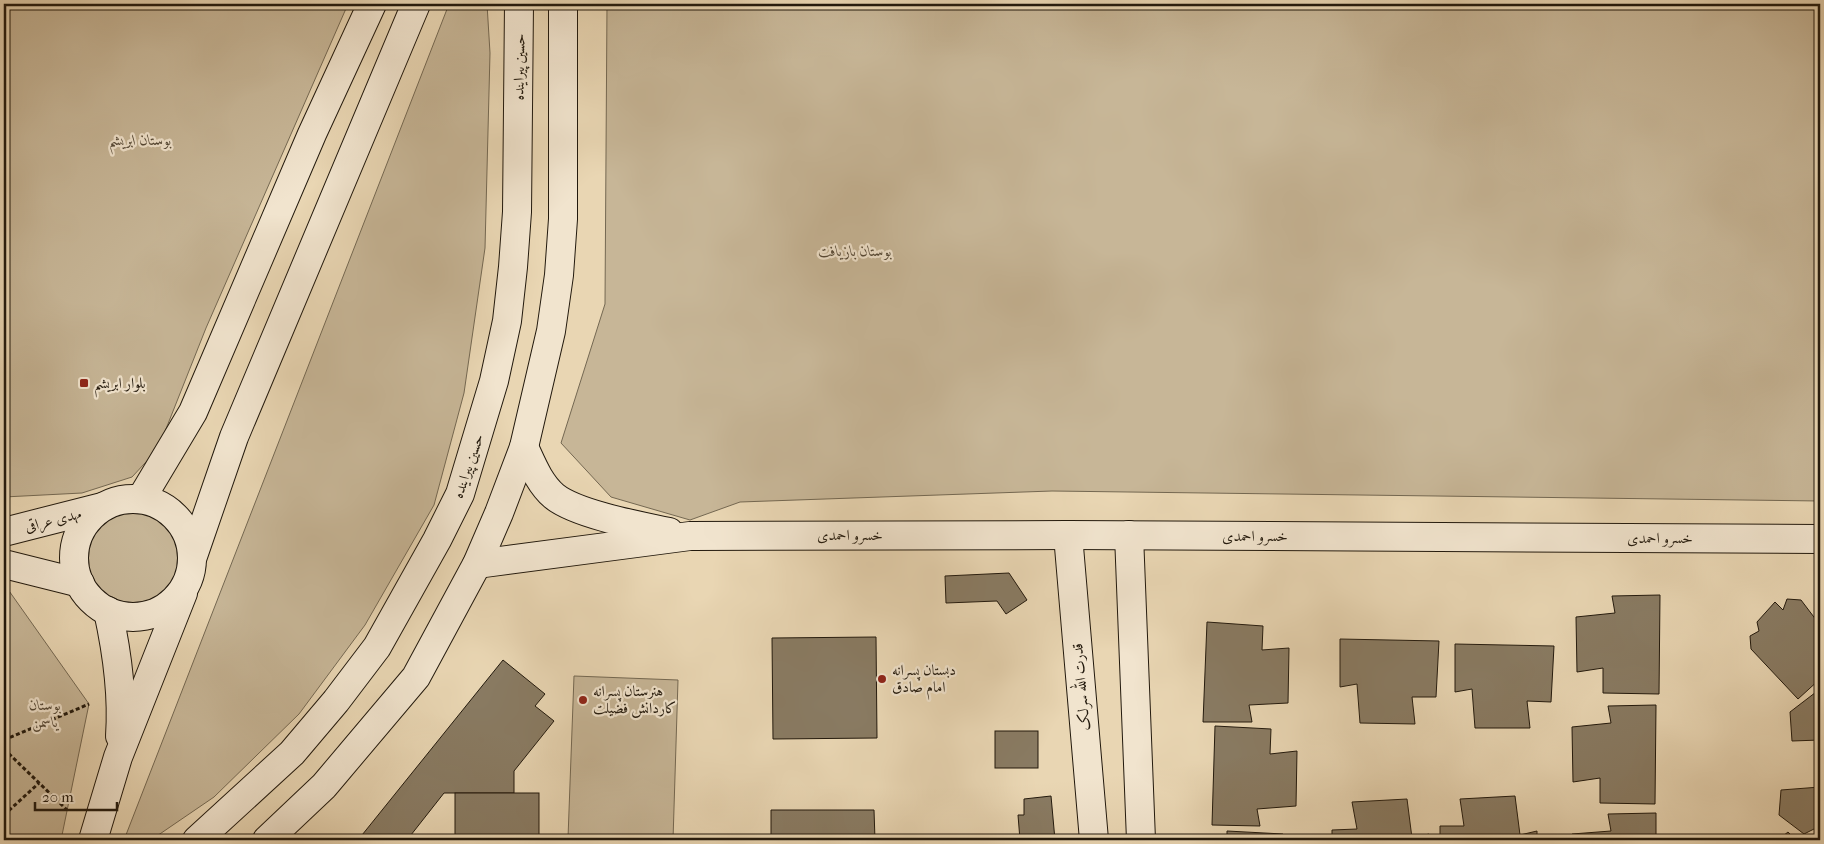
<svg xmlns="http://www.w3.org/2000/svg" width="1824" height="844" font-family="'IM FELL French Canon',Amiri,serif">
<rect width="100%" height="100%" fill="#e9d6b3"/>
<filter id="stains"><feTurbulence type="fractalNoise" baseFrequency=".004" numOctaves="4"/><feColorMatrix values="0 0 0 0 .2 0 0 0 0 .09 0 0 0 0 .02 0 0 0 .5 -.17"/></filter>
<radialGradient id="worn" r=".72"><stop offset=".6" stop-color="#630" stop-opacity="0"/><stop offset="1" stop-color="#630" stop-opacity=".3"/></radialGradient>
<g fill="#c7b697" stroke="#746852">
<polygon points="4,4 348,4 206,328 158,449 132,477 82,493 4,497"/>
<polygon points="449,4 487,4 490,53 485,248 464,393 434,505 365,625 299,714 214,797 151,840 124,840"/>
<polygon points="607,4 1820,4 1820,501 1052,491 740,502 690,520 611,497 561,443 605,304"/>
<circle cx="134" cy="557" r="52"/>
<polygon points="7,588 89,704 61,840 4,840 4,592"/>
<polygon points="574,676 678,680 673,840 568,838"/>
</g>
<g fill="#897b63" stroke="#22190d">
<polygon points="1009,573 1027,600 1006,614 997,601 946,603 945,576"/>
<polygon points="1660,595 1659,694 1603,693 1603,668 1577,672 1576,617 1615,613 1612,596"/>
<polygon points="1787,599 1801,600 1820,625 1820,679 1798,699 1751,649 1750,636 1759,631 1757,622 1775,602 1783,610"/>
<polygon points="1207,622 1263,626 1262,650 1289,648 1288,703 1249,705 1252,722 1203,722"/>
<polygon points="876,637 877,738 773,739 772,638"/>
<polygon points="1340,639 1439,641 1436,697 1412,697 1415,724 1360,723 1357,684 1340,687"/>
<polygon points="1455,644 1554,646 1551,702 1527,701 1530,728 1475,728 1472,689 1455,692"/>
<polygon points="503,660 545,694 535,706 554,721 514,771 514,793 444,793 407,840 358,840"/>
<polygon points="1820,689 1820,740 1792,741 1790,712"/>
<polygon points="1656,705 1655,804 1600,803 1600,778 1573,782 1572,727 1611,723 1608,706"/>
<polygon points="1215,726 1271,729 1270,754 1297,751 1296,806 1257,809 1260,826 1212,825"/>
<rect x="995" y="731" width="43" height="37"/>
<polygon points="1820,787 1820,834 1816,828 1804,834 1779,815 1781,790"/>
<rect x="455" y="793" width="84" height="47"/>
<polygon points="1051,796 1055,840 1020,840 1018,815 1024,815 1024,799"/>
<polygon points="1515,796 1520,835 1537,831 1537,840 1440,840 1440,826 1464,826 1460,799"/>
<polygon points="1407,799 1412,838 1429,834 1429,840 1332,840 1332,830 1357,829 1352,802"/>
<polygon points="771,810 874,810 875,840 771,840"/>
<polygon points="1656,813 1656,840 1573,840 1572,834 1611,831 1608,814"/>
<polygon points="1227,831 1283,834 1283,840 1227,840"/>
<polygon points="1788,832 1796,840 1778,840"/>
</g>
<g fill="none" stroke-linecap="round" stroke-linejoin="round">
<defs>
<g id="secondary">
<path d="M524,447C532,464 539,483 554,496C576,514 640,526 669,532"/>
<polyline points="141,499 193,412 312,134 372,4"/>
<circle cx="133" cy="558" r="59"/>
<polyline points="4,532 102,507"/>
<polyline points="1068,535 1094,840"/>
<polyline points="1129,535 1141,840"/>
<polyline points="193,556 234,437 416,4"/>
<polyline points="4,564 80,583"/>
<polyline points="477,564 690,536 1068,535 1820,539"/>
<path d="M108,611C117,652 123,694 120,736"/>
<polyline points="93,840 118,757 183,593"/>
<polyline points="197,840 292,753 336,701 377,647 437,540 460,494 494,381 507,321 513,267 517,212 519,4"/>
<polyline points="267,840 324,786 416,677 477,564 499,513 524,447 551,331 559,275 563,219 563,4"/>
</g>
</defs>
<use href="#secondary" stroke="#22190d" stroke-width="30"/>
<g stroke="#22190d" stroke-width="3" stroke-dasharray="4 2.5" stroke-linecap="butt">
<polyline points="4,740 89,704"/>
<polyline points="4,749 67,810"/>
<polyline points="4,815 39,783"/>
</g>
<use href="#secondary" stroke="#f1e4ce" stroke-width="28"/>
</g>
<g fill="#8f2418" stroke="#f1e4ce" stroke-width="2">
<rect x="79" y="378" width="10" height="10" rx="2.5"/>
<circle cx="882" cy="679" r="5"/>
<circle cx="583" cy="700" r="5"/>
</g>
<g text-anchor="middle" stroke-width="4.5" stroke-linejoin="round" paint-order="stroke">
<g font-size="15" fill="#22190d" stroke="#f1e4ce">
<text transform="translate(519 67) rotate(-89)" y="5">حسین پیراینده</text>
<text transform="translate(468 466) rotate(-71)" y="5">حسین پیراینده</text>
<text transform="translate(53 520) rotate(-14)" y="5">مهدی عراقی</text>
<text x="850" y="540">خسرو احمدی</text>
<text x="1255" y="541">خسرو احمدی</text>
<text x="1660" y="543">خسرو احمدی</text>
<text transform="translate(1081 687) rotate(-95)" y="5">قدرت الله سرلک</text>
</g>
<g font-size="15" font-style="italic" fill="#544836" stroke="#f1e4ce">
<text x="140" y="145">بوستان ابریشم</text>
<text x="855" y="256">بوستان بازیافت</text>
<text x="45" y="710">بوستان<tspan x="45" dy="17">یاسمن</tspan></text>
</g>
<g font-size="15" fill="#22190d" stroke="#f1e4ce" text-anchor="start">
<text x="94" y="388">بلوار ابریشم</text>
<text x="892" y="675">دبستان پسرانه<tspan x="892" dy="17">امام صادق</tspan></text>
<text x="593" y="696">هنرستان پسرانه<tspan x="593" dy="17">کاردانش فضیلت</tspan></text>
</g>
</g>
<rect width="1824" height="844" fill="none" stroke="#e9d6b3" stroke-width="20"/>
<rect x="5" y="5" width="1814" height="834" fill="none" stroke="#22190d" stroke-width="2.5"/>
<rect x="10" y="10" width="1804" height="824" fill="none" stroke="#22190d"/>
<path d="M35 802v8h82v-8" fill="none" stroke="#22190d" stroke-width="2.5"/>
<text x="42" y="802" font-size="15" fill="#22190d" stroke="#f1e4ce" stroke-width="4" paint-order="stroke">20 m</text>
<rect width="100%" height="100%" filter="url(#stains)"/>
<rect width="100%" height="100%" fill="url(#worn)"/>
</svg>
